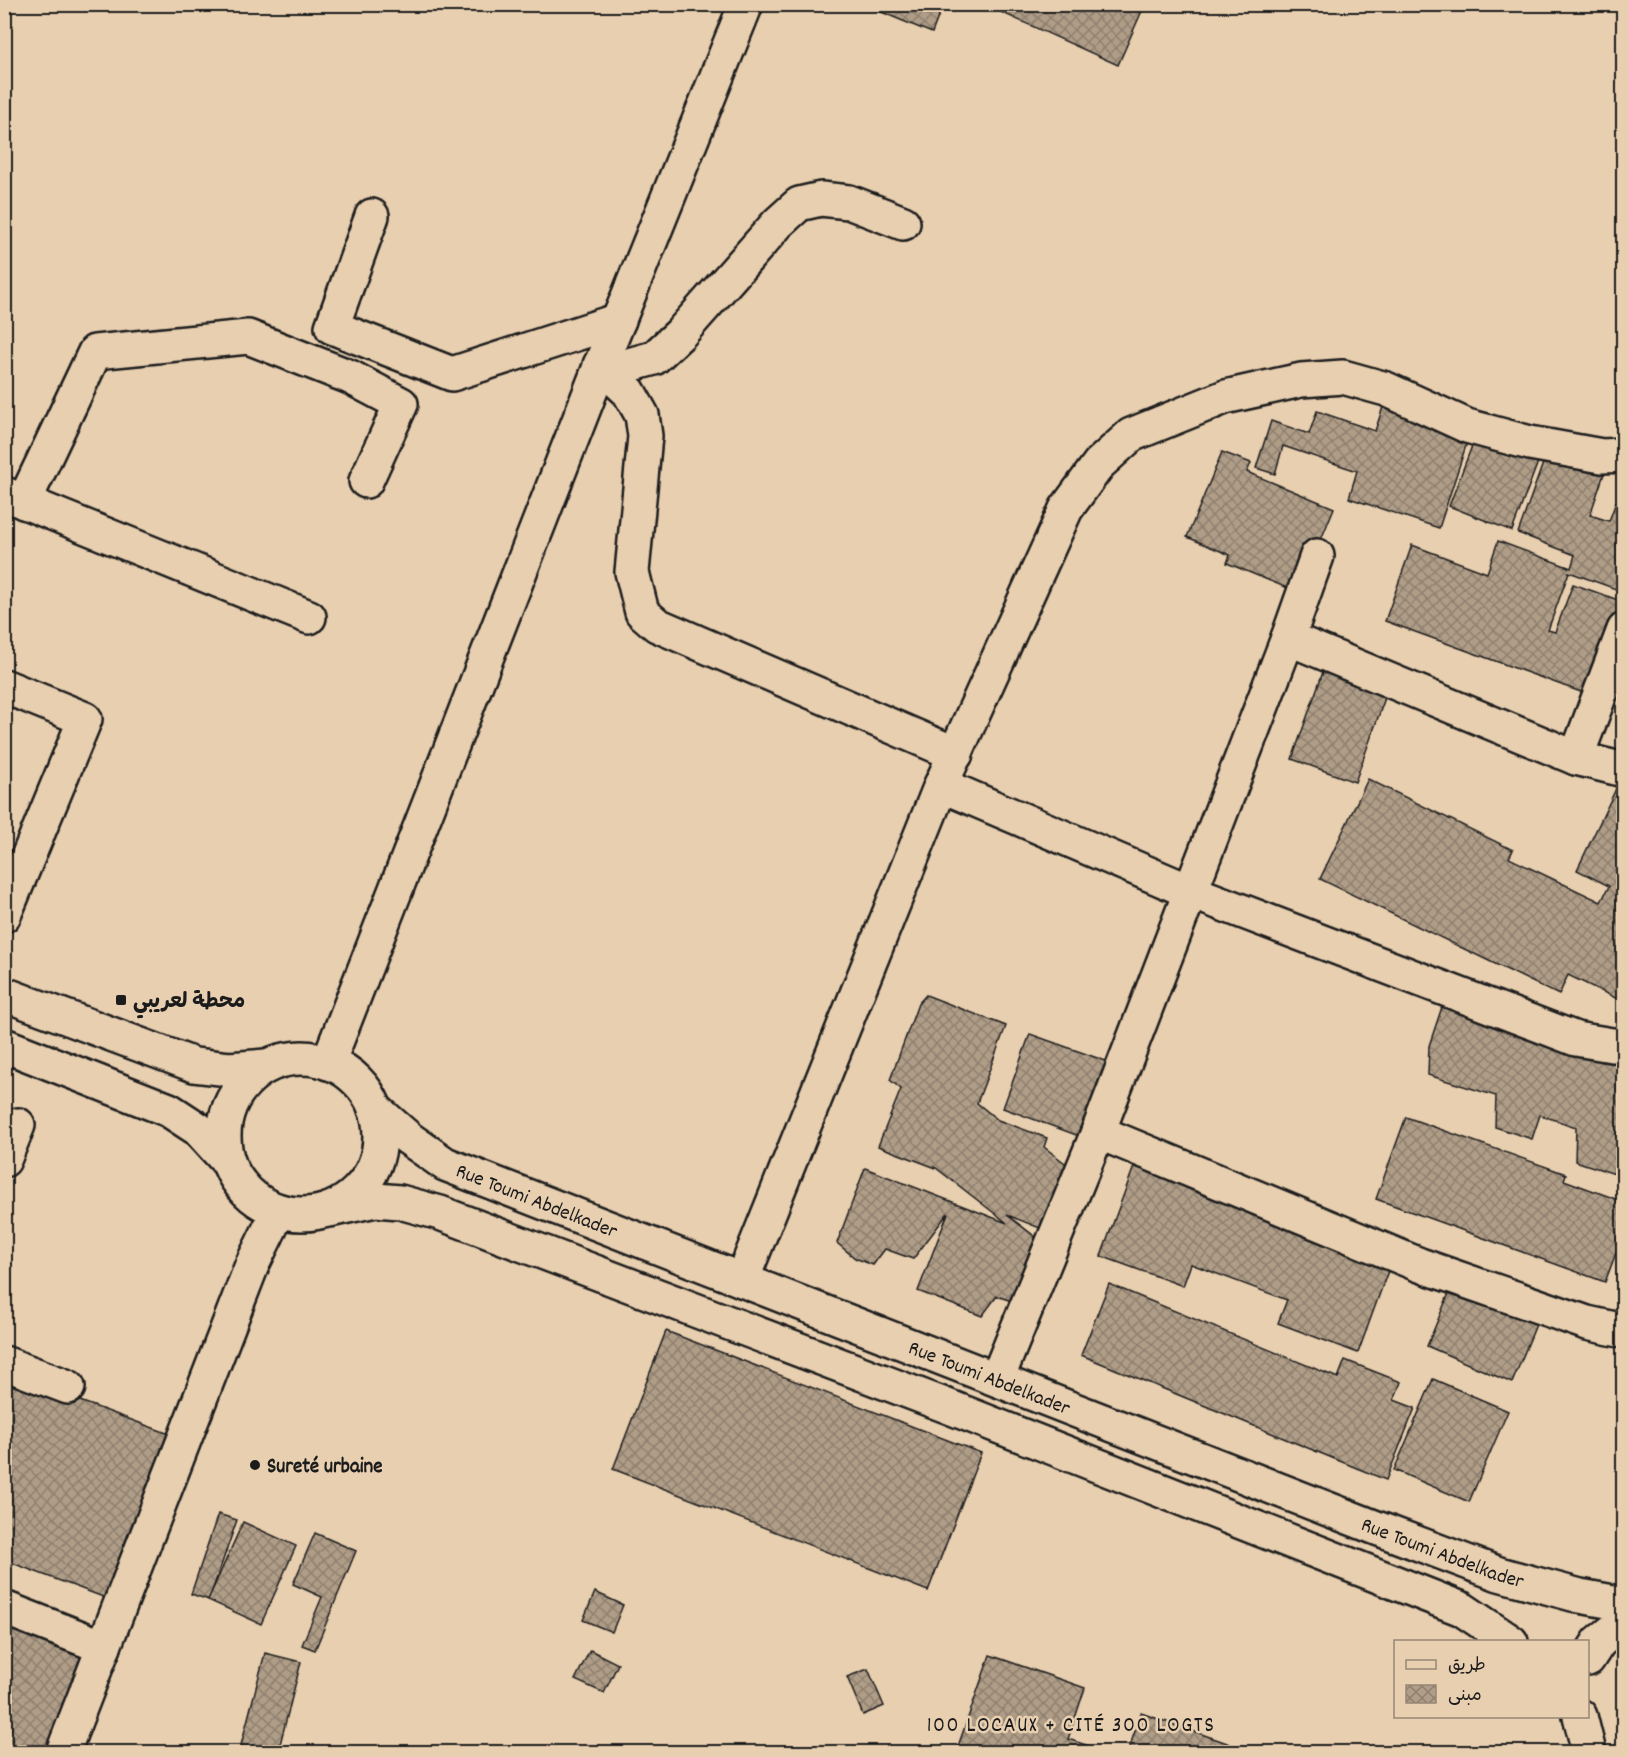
<svg xmlns="http://www.w3.org/2000/svg" width="1628" height="1757" font-family="Dekko,'Playpen Sans Arabic',sans-serif">
<defs>
<pattern id="building-cross-hatch" width="8" height="8" patternUnits="userSpaceOnUse" patternTransform="scale(1.5)"><rect width="8" height="8" fill="#af9d87"/><path d="M0 0l8 8M0 8l8-8" fill="none" stroke="#8e7f6e"/></pattern>
</defs>
<rect width="100%" height="100%" fill="#e8cfb0"/>
<filter id="ink" filterUnits="userSpaceOnUse"><feTurbulence type="fractalNoise" baseFrequency=".0167" numOctaves="2"/><feDisplacementMap in="SourceGraphic" scale="12" xChannelSelector="R" yChannelSelector="G"/><feConvolveMatrix kernelMatrix="1 2 1 2 8 2 1 2 1" color-interpolation-filters="sRGB"/></filter>
<g filter="url(#ink)">
<g fill="url(#building-cross-hatch)" stroke="#1c1c1c" stroke-width="1.5">
<polygon points="862,4 943,4 932,33"/>
<polygon points="983,4 1145,4 1118,65"/>
<polygon points="1387,395 1473,424 1439,528 1349,498 1357,471 1283,446 1275,474 1256,468 1271,421 1309,434 1317,411 1375,431"/>
<polygon points="1478,430 1541,454 1512,531 1449,506"/>
<polygon points="1551,441 1608,462 1590,515 1609,521 1616,502 1624,505 1624,592 1569,572 1548,630 1555,632 1573,584 1624,602 1624,644 1603,700 1385,621 1412,545 1487,573 1498,541 1571,568 1575,555 1518,533"/>
<polygon points="1222,452 1251,463 1247,472 1334,508 1299,593 1227,563 1230,555 1187,537"/>
<polygon points="1328,658 1391,681 1355,782 1292,759"/>
<polygon points="1624,772 1624,1002 1568,975 1559,995 1320,879 1368,779 1513,850 1509,858 1601,902 1609,886 1577,870"/>
<polygon points="926,995 1006,1026 977,1103 998,1120 1047,1138 1044,1147 1078,1173 1055,1234 1007,1215 1046,1245 1023,1305 997,1296 982,1316 918,1291 948,1213 913,1259 885,1249 873,1265 855,1258 837,1243 865,1168 1007,1223 936,1168 878,1146 901,1089 890,1080 918,1004"/>
<polygon points="1445,998 1624,1053 1624,1177 1575,1161 1576,1127 1540,1115 1532,1139 1495,1127 1496,1096 1428,1075 1429,1046"/>
<polygon points="1030,1034 1117,1065 1090,1140 1003,1108"/>
<polygon points="1406,1117 1566,1174 1564,1180 1624,1202 1624,1232 1605,1282 1376,1199"/>
<polygon points="1139,1153 1396,1249 1358,1353 1278,1323 1287,1300 1191,1264 1183,1286 1101,1256"/>
<polygon points="1457,1274 1542,1310 1512,1383 1427,1346"/>
<polygon points="1109,1284 1338,1378 1345,1360 1401,1382 1394,1400 1415,1408 1386,1480 1081,1355"/>
<polygon points="666,1331 981,1453 928,1591 613,1469"/>
<polygon points="4,1373 183,1439 122,1604 4,1560"/>
<polygon points="1433,1379 1508,1411 1469,1502 1394,1470"/>
<polygon points="218,1514 237,1520 209,1600 191,1594"/>
<polygon points="243,1522 296,1546 261,1624 208,1600"/>
<polygon points="315,1533 356,1551 315,1650 302,1645 322,1597 293,1584"/>
<polygon points="595,1592 623,1605 612,1632 583,1620"/>
<polygon points="4,1614 99,1649 59,1752 4,1752"/>
<polygon points="590,1650 618,1664 604,1693 575,1680"/>
<polygon points="265,1653 301,1662 278,1752 255,1752 240,1749"/>
<polygon points="990,1655 1085,1688 1068,1739 1107,1752 956,1752"/>
<polygon points="868,1669 884,1706 863,1715 847,1677"/>
<polygon points="1141,1713 1230,1744 1227,1752 1128,1752"/>
</g>
<g fill="none" stroke-linecap="round" stroke-linejoin="round">
<defs>
<g id="minor">
<polyline points="372,216 332,327 452,374 619,320"/>
<polyline points="903,223 849,202 821,199 799,204 778,223 680,334 654,358 629,365 600,365 629,392 642,415 645,436 632,572 642,612 657,625 956,754"/>
<polyline points="5,494 309,617"/>
<polyline points="24,502 95,352 248,337 350,377 401,404 366,481"/>
<polyline points="1288,638 1576,758 1624,770"/>
<polyline points="4,686 85,719 4,915"/>
<polyline points="1576,758 1624,630"/>
<polyline points="941,785 1189,891 1576,1039 1612,1045 1624,1045"/>
<polyline points="4,994 194,1065 229,1069 266,1066"/>
<polyline points="4,1045 169,1110 198,1129 228,1162"/>
<circle cx="302" cy="1136" r="78"/>
<polyline points="328,1063 605,354 746,4"/>
<path id="s1" d="M375,1109L408,1138L445,1164L1374,1527L1499,1574L1580,1596L1624,1604"/>
<polyline points="1098,1132 1420,1265 1587,1323 1624,1331"/>
<polyline points="4,1160 18,1125"/>
<polyline points="330,1210 376,1200 400,1202 440,1213 947,1406 1462,1609 1511,1642"/>
<polyline points="742,1280 941,785 1066,509 1099,464 1131,435 1225,397 1301,380 1343,377 1386,389 1467,426 1530,443 1602,456 1624,455"/>
<polyline points="4,1363 68,1387"/>
<polyline points="997,1379 1098,1132 1288,638 1317,556"/>
<polyline points="4,1608 104,1647"/>
<polyline points="63,1752 252,1265 278,1212"/>
</g>
<g id="tertiary">
<polyline points="1588,1659 1599,1642 1624,1622"/>
<polyline points="1580,1716 1589,1752"/>
</g>
</defs>
<use href="#minor" stroke="#1c1c1c" stroke-width="38"/>
<use href="#tertiary" stroke="#1c1c1c" stroke-width="38"/>
<use href="#minor" stroke="#e8cfb0" stroke-width="33"/>
<use href="#tertiary" stroke="#e8cfb0" stroke-width="33"/>
</g>
</g>
<g fill="#1c1c1c" stroke="#e8cfb0" stroke-width="2">
<rect x="115" y="994" width="12" height="12" rx="3"/>
<circle cx="255" cy="1465" r="6"/>
</g>
<g text-anchor="middle" stroke-width="5" stroke-linejoin="round" paint-order="stroke">
<g font-size="21" font-weight="bold" fill="#1c1c1c" stroke="#e8cfb0" text-anchor="start">
<text x="133" y="1007">محطة لعريبي</text>
<text x="267" y="1472">Sureté urbaine</text>
</g>
<g font-size="21" fill="#1c1c1c" stroke="#e8cfb0">
<text dy="7" stroke="none"><textPath href="#s1" startOffset="188">Rue Toumi Abdelkader</textPath></text>
<text dy="7" stroke="none"><textPath href="#s1" startOffset="674">Rue Toumi Abdelkader</textPath></text>
<text dy="7" stroke="none"><textPath href="#s1" startOffset="1160">Rue Toumi Abdelkader</textPath></text>
</g>
<g font-size="22" letter-spacing="1.5" fill="#1c1c1c" stroke="#e8cfb0">
<text x="1071" y="1731">100 LOCAUX + CITÉ 300 LOGTS</text>
</g>
</g>
<rect width="1628" height="1757" fill="none" stroke="#e8cfb0" stroke-width="24"/>
<rect x="12" y="12" width="1604" height="1733" fill="none" stroke="#1c1c1c" stroke-width="2" filter="url(#ink)"/>
<rect x="1394" y="1640" width="195" height="78" fill="#e8cfb0" stroke="#968775" stroke-width="1.5"/>
<rect x="1406" y="1660" width="30" height="9" fill="#e8cfb0" stroke="#968775" stroke-width="1.5"/>
<text x="1448" y="1670" font-size="18" fill="#1c1c1c">طريق</text>
<rect x="1406" y="1685" width="30" height="18" fill="url(#building-cross-hatch)" stroke="#968775" stroke-width="1.5"/>
<text x="1448" y="1700" font-size="18" fill="#1c1c1c">مبنى</text>
</svg>
